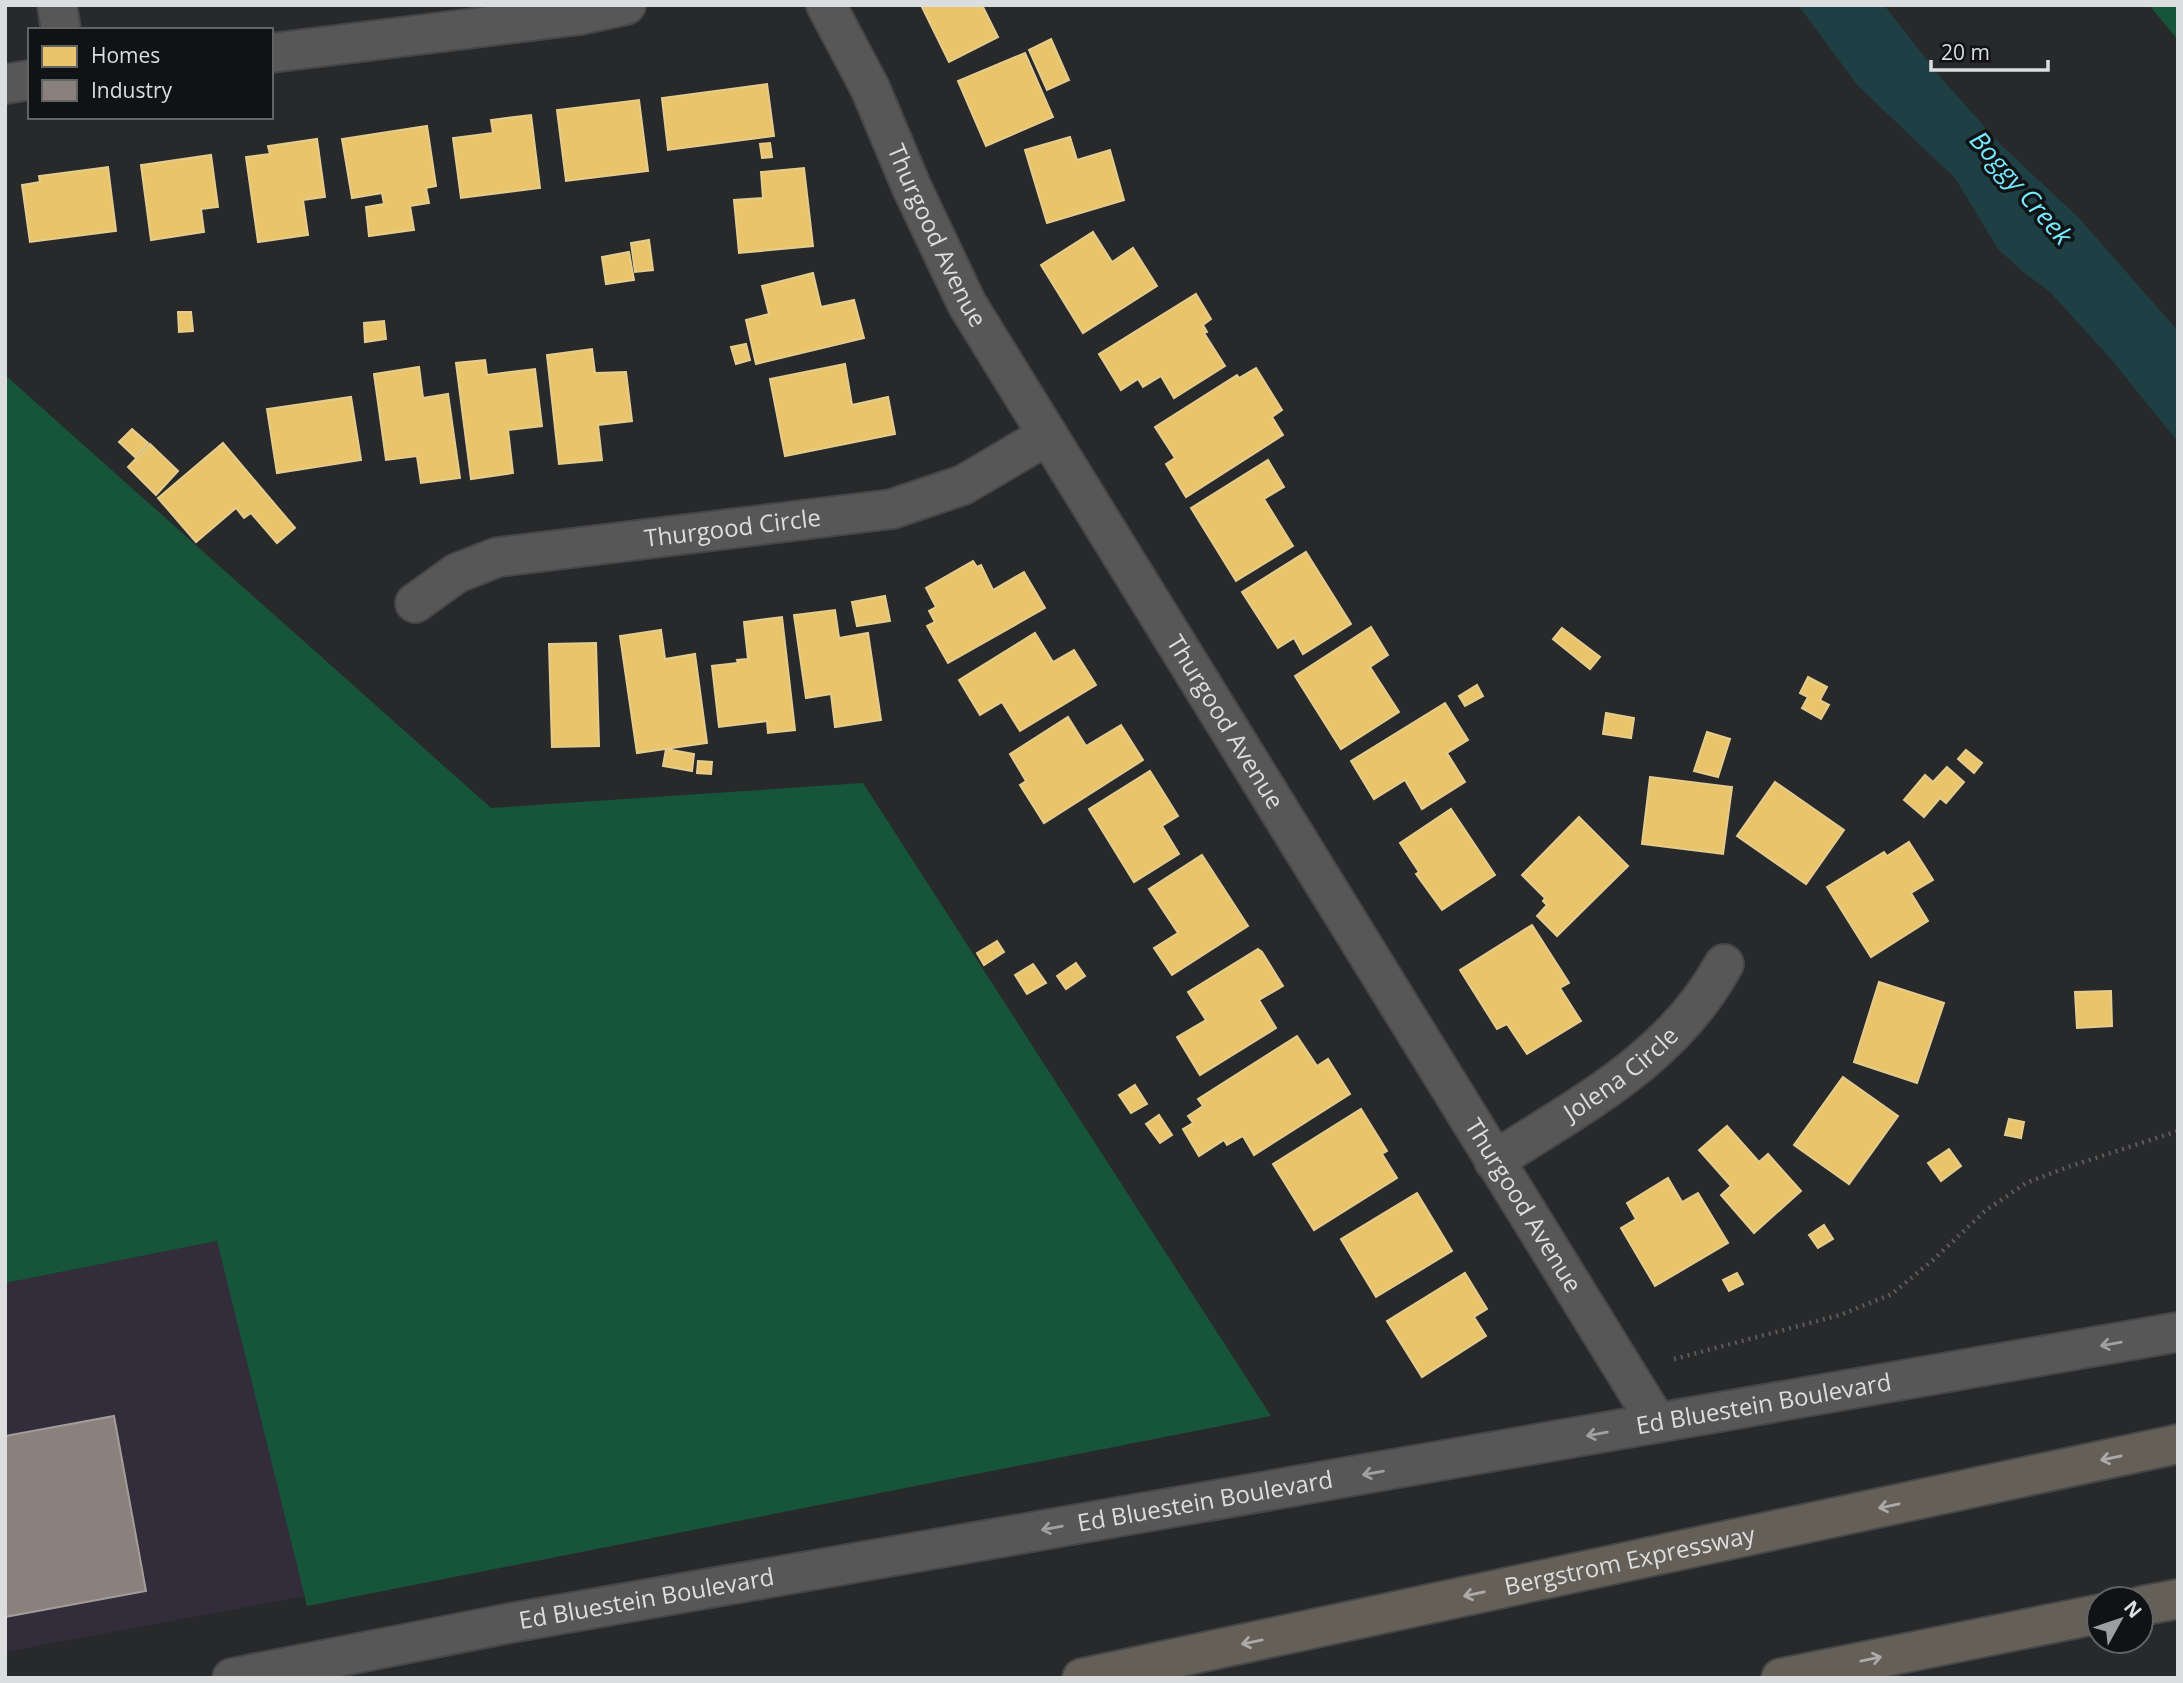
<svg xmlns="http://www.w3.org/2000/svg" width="2183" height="1683" font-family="'Open Sans',sans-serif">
<rect width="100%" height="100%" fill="#28292b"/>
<polygon fill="#322c3b" points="217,1241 305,1596 5,1652 5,1283"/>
<g fill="#17553b">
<polygon points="2149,5 2178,5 2178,40"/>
<polygon points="5,375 491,808 863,783 1271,1416 307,1606 217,1241 5,1283"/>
</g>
<polygon fill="#1e3f44" points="1798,5 1884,5 1941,78 2001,145 2078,217 2178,331 2178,442 2110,358 2050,292 2022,271 1998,249 1955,178 1858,86"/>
<g fill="#e9c46a" stroke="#e5cc8d" stroke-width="2">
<polygon points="921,5 982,5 998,37 949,62"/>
<polygon points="1051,39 1069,80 1047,90 1029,50"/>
<polygon points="1025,53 1053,117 986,146 958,81"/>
<polygon points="767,84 774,136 668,150 662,98"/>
<polygon points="639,100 648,171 566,181 557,110"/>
<polygon points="531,115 540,188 461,198 453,138 493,133 491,120"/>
<polygon points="427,126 436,186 426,188 429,203 410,206 414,230 369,236 366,207 384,204 382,193 352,198 342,139"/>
<polygon points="1070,137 1077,160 1110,150 1124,200 1047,223 1025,150"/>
<polygon points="317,139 325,197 303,200 308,235 258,242 246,157 270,154 268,146"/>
<polygon points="770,143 772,157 762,158 760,144"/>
<polygon points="211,155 218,207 201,209 204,232 151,240 141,165"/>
<polygon points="108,167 116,231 30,242 22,185 40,182 39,176"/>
<polygon points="804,168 813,246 739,253 734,200 763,198 761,172"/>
<polygon points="1093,232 1112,262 1133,248 1157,286 1083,333 1041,265"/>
<polygon points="649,240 653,270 635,272 631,243"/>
<polygon points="629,252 634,280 606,284 602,257"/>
<polygon points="813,273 821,307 854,300 864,338 756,364 746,320 769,314 762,286"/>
<polygon points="1196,294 1211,319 1203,325 1207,332 1204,333 1225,366 1174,398 1161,376 1143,387 1138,379 1121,390 1099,354"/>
<polygon points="178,312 191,312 193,331 179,332"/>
<polygon points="384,321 386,339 365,342 364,323"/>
<polygon points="746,344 750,360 736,364 731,347"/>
<polygon points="592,349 595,373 626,372 632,421 598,425 602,460 559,464 547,355"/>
<polygon points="485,360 487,375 535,369 542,426 508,430 513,473 471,479 456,363"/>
<polygon points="845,364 852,405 888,397 895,434 785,456 770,379"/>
<polygon points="419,367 423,398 448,394 460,478 421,483 417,456 386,460 374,374"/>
<polygon points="1256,368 1282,410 1272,417 1283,435 1186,497 1166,464 1175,458 1155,427 1237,375 1239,378"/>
<polygon points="351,397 361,460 277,473 267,409"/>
<polygon points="132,429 148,443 135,457 119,442"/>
<polygon points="223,443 295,528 277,543 251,513 244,518 236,508 196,542 158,498"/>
<polygon points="150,444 178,471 156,495 128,467"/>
<polygon points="1268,460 1284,487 1264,499 1293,546 1236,581 1191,508"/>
<polygon points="1306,552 1351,624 1303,654 1294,638 1278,648 1242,592"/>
<polygon points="973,561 977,567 981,565 993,590 1024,572 1045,608 948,663 927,626 935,622 929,611 936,607 926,588"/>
<polygon points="885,596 890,621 857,626 852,602"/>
<polygon points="835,610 839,638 868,633 881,720 835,727 831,694 806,698 794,615"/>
<polygon points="782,617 795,730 768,733 767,721 719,727 712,666 738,663 737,660 748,659 744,622"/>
<polygon points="1371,627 1388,655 1370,667 1399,712 1341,749 1295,676"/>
<polygon points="1562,628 1600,657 1590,669 1553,639"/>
<polygon points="661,630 665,659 695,654 707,743 637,753 620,636"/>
<polygon points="1035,633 1053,662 1074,650 1096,685 1020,731 1002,702 980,715 959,680"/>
<polygon points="596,643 599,746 552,747 549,644"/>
<polygon points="1808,677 1827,687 1820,700 1829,705 1821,719 1802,708 1808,697 1800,693"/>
<polygon points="1477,685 1483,696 1465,706 1459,696"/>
<polygon points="1445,703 1468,740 1447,753 1465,782 1422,809 1405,780 1374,799 1351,761"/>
<polygon points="1606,713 1634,718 1631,738 1603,734"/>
<polygon points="1068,717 1086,746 1121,725 1143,760 1044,823 1020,785 1026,781 1010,754"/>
<polygon points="1707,732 1730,739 1718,777 1694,771"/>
<polygon points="666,749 694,754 692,771 663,766"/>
<polygon points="1966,750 1982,763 1974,773 1958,759"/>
<polygon points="698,761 712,762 711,774 697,773"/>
<polygon points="1947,767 1964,782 1946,803 1940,798 1924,817 1904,800 1925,775 1933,782"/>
<polygon points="1150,771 1178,816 1162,826 1179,854 1134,882 1089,809"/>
<polygon points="1650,777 1732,787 1723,854 1642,844"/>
<polygon points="1775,782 1844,830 1806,884 1737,836"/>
<polygon points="1451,809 1495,875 1442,910 1416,874 1419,872 1400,843"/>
<polygon points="1579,817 1628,866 1557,936 1537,916 1547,905 1543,901 1545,898 1522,875"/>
<polygon points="1909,842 1933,880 1911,893 1928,921 1871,957 1827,887 1884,852 1887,856"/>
<polygon points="1202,855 1248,926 1172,975 1154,948 1178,933 1149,889"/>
<polygon points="1532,925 1569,983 1560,988 1581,1021 1527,1054 1507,1024 1497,1029 1460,970"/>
<polygon points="997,941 1004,952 984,965 977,953"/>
<polygon points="1258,949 1262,952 1283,986 1259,1000 1276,1028 1200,1075 1177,1037 1206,1020 1188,992"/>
<polygon points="1076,963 1085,976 1066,989 1057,976"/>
<polygon points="1033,964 1046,983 1027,994 1015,975"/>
<polygon points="1879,982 1944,1003 1917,1083 1854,1062"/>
<polygon points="2111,991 2112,1026 2077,1028 2075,992"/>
<polygon points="1297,1036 1317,1066 1328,1059 1350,1094 1254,1155 1243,1136 1227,1145 1224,1140 1199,1156 1183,1129 1193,1123 1188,1116 1203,1106 1198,1099"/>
<polygon points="1843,1077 1898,1116 1849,1184 1794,1145"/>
<polygon points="1135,1085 1147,1104 1131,1113 1119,1095"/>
<polygon points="1361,1109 1387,1151 1382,1154 1397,1178 1314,1230 1273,1164"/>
<polygon points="1159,1115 1172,1135 1160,1143 1146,1124"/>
<polygon points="2009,1119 2024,1122 2021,1138 2005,1135"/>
<polygon points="1727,1126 1759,1162 1768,1154 1801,1191 1754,1233 1721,1195 1731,1186 1699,1150"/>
<polygon points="1949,1149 1961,1166 1941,1181 1928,1163"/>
<polygon points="1668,1178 1682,1202 1698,1193 1728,1243 1655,1286 1621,1228 1636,1219 1627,1203"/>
<polygon points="1417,1193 1452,1251 1376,1297 1341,1239"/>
<polygon points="1824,1225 1833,1239 1818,1248 1809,1235"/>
<polygon points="1465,1273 1487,1309 1474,1317 1486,1336 1422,1377 1387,1321"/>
<polygon points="1737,1273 1743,1284 1729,1291 1723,1280"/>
</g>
<polygon fill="#8a817c" stroke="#a39d9a" stroke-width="2" points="114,1416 146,1591 5,1617 5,1436"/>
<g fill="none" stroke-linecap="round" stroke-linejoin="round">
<defs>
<g id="street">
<polyline points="57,5 61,30"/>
<path id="s1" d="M826,5L870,88L912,188L967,304L1657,1423"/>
<polyline points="271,53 580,15 626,5"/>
<polyline points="5,84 30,80"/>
<path id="s2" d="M415,603L457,573L498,557L892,509L963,485L1048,435"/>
<path id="s3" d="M1494,1161C1582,1104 1672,1059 1724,964"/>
</g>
<g id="secondary">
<path id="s4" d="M232,1678L510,1623L2178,1332"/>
</g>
<g id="highway">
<polyline points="2141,1606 2178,1599"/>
<path id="s5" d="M1082,1678L2178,1444"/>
<polyline points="1781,1678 2099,1614"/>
</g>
</defs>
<use href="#street" stroke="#454648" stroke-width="42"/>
<use href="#secondary" stroke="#454648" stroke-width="42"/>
<use href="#highway" stroke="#454648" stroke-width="42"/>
<polyline stroke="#5b5b5c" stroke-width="4.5" stroke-dasharray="2 5" stroke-linecap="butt" points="1674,1359 1840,1315 1892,1294 1933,1260 1985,1211 2026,1183 2068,1167 2178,1131"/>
<use href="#street" stroke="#575758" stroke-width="38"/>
<use href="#secondary" stroke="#575758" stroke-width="38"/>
<use href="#highway" stroke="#645f57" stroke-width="38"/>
</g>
<defs><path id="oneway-shaft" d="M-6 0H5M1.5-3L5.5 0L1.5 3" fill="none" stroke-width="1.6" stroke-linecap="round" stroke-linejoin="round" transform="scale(1.75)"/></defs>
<g stroke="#a0a1a2">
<use href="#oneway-shaft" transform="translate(2111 1344) rotate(170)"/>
<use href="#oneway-shaft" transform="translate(1597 1434) rotate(170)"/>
<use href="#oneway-shaft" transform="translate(1373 1473) rotate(170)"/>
<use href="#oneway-shaft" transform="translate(1052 1528) rotate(170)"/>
</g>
<g stroke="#acaba9">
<use href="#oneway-shaft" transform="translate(2111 1458) rotate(168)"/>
<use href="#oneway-shaft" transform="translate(1889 1506) rotate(168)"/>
<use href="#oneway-shaft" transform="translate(1474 1594) rotate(168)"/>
<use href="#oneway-shaft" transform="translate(1252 1642) rotate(168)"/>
<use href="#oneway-shaft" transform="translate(1871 1659) rotate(-12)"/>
</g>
<g text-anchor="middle" stroke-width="7" stroke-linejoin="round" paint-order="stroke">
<g font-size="24" fill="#dcdddf" stroke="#111213">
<text dy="8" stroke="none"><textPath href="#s1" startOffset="256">Thurgood Avenue</textPath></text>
<text dy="8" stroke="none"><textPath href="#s2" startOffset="332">Thurgood Circle</textPath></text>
<text dy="8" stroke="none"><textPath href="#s1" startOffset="822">Thurgood Avenue</textPath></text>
<text dy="8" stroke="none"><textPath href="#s3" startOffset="154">Jolena Circle</textPath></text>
<text dy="8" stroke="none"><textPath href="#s1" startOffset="1390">Thurgood Avenue</textPath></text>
<text dy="8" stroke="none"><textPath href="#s4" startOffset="1556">Ed Bluestein Boulevard</textPath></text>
<text dy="8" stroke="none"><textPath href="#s4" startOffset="989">Ed Bluestein Boulevard</textPath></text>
<text dy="8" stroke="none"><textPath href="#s5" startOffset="560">Bergstrom Expressway</textPath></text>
<text dy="8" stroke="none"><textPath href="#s4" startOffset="422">Ed Bluestein Boulevard</textPath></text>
</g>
<g font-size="26" font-style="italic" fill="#75eaff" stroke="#111213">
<text transform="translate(2021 188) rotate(49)" y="9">Boggy Creek</text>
</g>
</g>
<rect width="2183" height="1683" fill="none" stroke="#dcdddf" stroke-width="14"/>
<rect x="28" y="28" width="245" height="91" fill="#111213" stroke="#626365" stroke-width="2"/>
<rect x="42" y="46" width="35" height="21" fill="#e9c46a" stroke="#626365" stroke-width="2"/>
<text x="91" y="63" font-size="21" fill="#dcdddf">Homes</text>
<rect x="42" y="80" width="35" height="21" fill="#8a817c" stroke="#626365" stroke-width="2"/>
<text x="91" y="98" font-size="21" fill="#dcdddf">Industry</text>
<g transform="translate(2120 1620) rotate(50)"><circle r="33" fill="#111213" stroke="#626365" stroke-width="2"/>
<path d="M0-5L12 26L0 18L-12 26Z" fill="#9d9ea0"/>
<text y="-10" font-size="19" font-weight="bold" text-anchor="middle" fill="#dcdddf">N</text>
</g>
<path d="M1931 60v10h117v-10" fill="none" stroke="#dcdddf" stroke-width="3.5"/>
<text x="1941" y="60" font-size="21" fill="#dcdddf" stroke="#111213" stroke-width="5" paint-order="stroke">20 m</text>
</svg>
